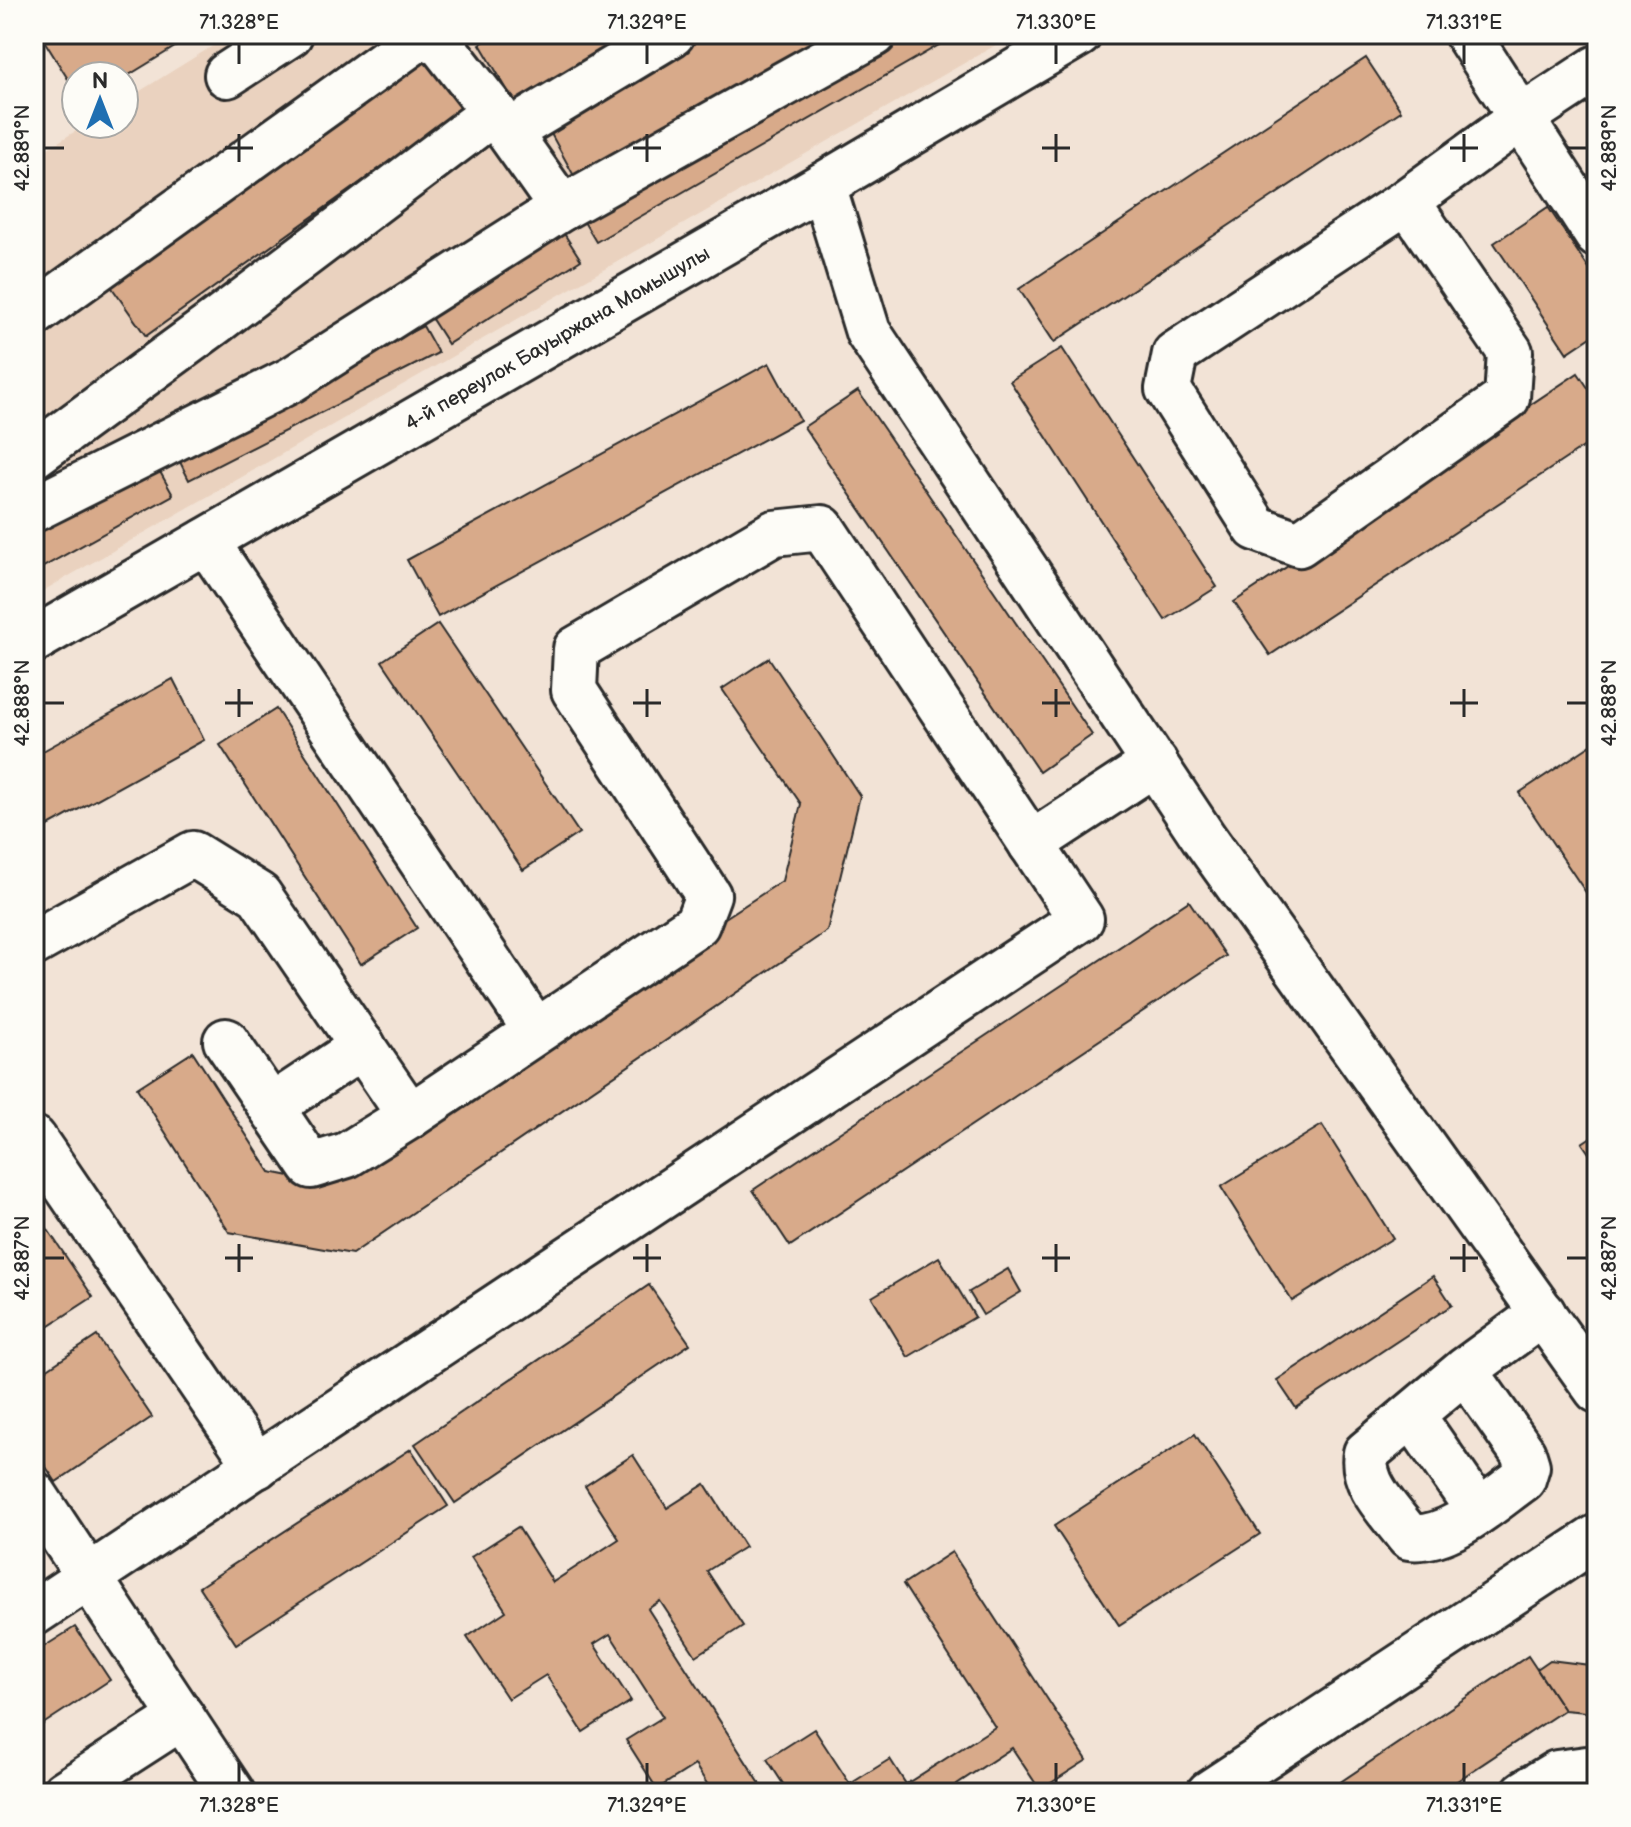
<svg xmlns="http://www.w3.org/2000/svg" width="1631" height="1827" font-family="'Balsamiq Sans',sans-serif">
<rect width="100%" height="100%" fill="#f2e3d6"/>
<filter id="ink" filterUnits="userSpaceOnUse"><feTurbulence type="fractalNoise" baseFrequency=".0125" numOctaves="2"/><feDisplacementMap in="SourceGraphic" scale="16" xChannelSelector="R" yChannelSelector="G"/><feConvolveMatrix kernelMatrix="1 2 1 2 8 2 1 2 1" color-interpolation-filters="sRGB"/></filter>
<g filter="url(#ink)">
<polygon fill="#ead2bf" points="232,34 1015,34 34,596 34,157 87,124 124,124 124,101"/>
<g fill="#d8aa8a" stroke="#2b2b2b" stroke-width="2">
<polygon points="40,34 196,34 124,78 124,76 76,76 76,92"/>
<polygon points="496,34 632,34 515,103 480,44"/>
<polygon points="699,34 826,34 574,176 544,121"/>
<polygon points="905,34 958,34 596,242 583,220"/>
<polygon points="431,55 467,106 146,336 110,285"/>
<polygon points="1366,58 1401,111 1054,342 1019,289"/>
<polygon points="1548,207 1597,281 1597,333 1567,353 1494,243"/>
<polygon points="563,232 581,260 448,344 430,316"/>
<polygon points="423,326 438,353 189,480 175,452"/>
<polygon points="1062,348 1217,587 1165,620 1010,381"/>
<polygon points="769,363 800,420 438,617 407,560"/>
<polygon points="1578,373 1597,401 1597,438 1270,655 1234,602"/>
<polygon points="858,391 1092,735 1039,772 804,427"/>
<polygon points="154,461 173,495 34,572 34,528"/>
<polygon points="438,624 579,833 523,870 382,661"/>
<polygon points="769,658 860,796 827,931 352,1254 229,1232 137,1088 193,1052 270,1172 319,1182 782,881 801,804 722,689"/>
<polygon points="173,679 204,740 34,834 34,756"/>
<polygon points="276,709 417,928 361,964 220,745"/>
<polygon points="1597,741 1597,905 1595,906 1519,793"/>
<polygon points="1189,901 1226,956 790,1246 753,1190"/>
<polygon points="1322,1125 1393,1238 1292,1301 1221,1187"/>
<polygon points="1597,1133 1597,1165 1582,1143"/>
<polygon points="34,1209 93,1297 39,1332 34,1324"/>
<polygon points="939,1257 975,1317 908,1357 872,1297"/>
<polygon points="1008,1269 1021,1292 983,1315 969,1292"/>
<polygon points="1433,1276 1452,1305 1296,1408 1277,1380"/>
<polygon points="649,1285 690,1344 455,1503 415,1444"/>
<polygon points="97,1336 152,1417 56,1482 34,1449 34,1378"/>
<polygon points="1195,1434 1260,1534 1119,1625 1054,1526"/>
<polygon points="411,1449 448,1506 236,1644 199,1587"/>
<polygon points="633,1455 667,1508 705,1484 745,1547 707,1571 743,1626 696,1656 660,1601 648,1609 766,1793 713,1793 695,1765 657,1789 626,1740 663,1717 610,1634 594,1644 631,1701 583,1732 546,1675 508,1699 467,1637 506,1611 471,1557 518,1527 553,1582 619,1539 585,1486"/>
<polygon points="952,1552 1087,1760 1040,1790 1012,1748 943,1793 789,1793 767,1759 814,1729 850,1784 890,1759 906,1784 995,1727 903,1584"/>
<polygon points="75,1627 110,1680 34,1730 34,1653"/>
<polygon points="1528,1656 1564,1710 1439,1793 1324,1793"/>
<polygon points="1550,1660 1597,1666 1597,1713 1564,1710 1537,1669"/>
</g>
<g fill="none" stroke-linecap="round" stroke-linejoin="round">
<defs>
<g id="minor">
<polyline points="1467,34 1597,235"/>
<polyline points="227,75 290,34"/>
<polyline points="509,132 672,34"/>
<polyline points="823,185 868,332 1204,838 1597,1390"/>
<polyline points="1407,201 1510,352 1507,398 1299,544 1256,528 1168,389 1175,354 1407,201 1521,118 1597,68"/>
<polyline points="562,208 874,34"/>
<polyline points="34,314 424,34"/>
<polyline points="34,455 217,321 494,112"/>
<polyline points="34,509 291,380 562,208 494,112 433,34"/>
<polyline points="206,541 536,1031"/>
<polyline points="34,640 823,185 1079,34"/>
<polyline points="1031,844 1155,763"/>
<polyline points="34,943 193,854 259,895 410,1116"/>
<polyline points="271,1107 363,1046"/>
<polyline points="34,1139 257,1466"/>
<path d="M1465,1370L1523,1453L1527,1466L1523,1479C1492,1501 1448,1542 1409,1537C1391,1512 1360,1485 1366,1453L1465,1370L1543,1313"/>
<polyline points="1412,1415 1478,1510"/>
<polyline points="34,1494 232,1793"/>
<polyline points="34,1613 1081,919 822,528 774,533 576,649 574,690 708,895 697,924 410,1116 347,1155 311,1166 226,1041"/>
<polyline points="64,1793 182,1717"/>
<polyline points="1209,1793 1597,1537"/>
<polyline points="1524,1793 1557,1773 1587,1769 1597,1784"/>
</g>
</defs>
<use href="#minor" stroke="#2b2b2b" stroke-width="50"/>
<use href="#minor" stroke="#fdfcf7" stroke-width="44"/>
</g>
</g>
<path fill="none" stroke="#2b2b2b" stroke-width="3" d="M239,44V64M647,44V64M1056,44V64M1464,44V64M239,134V162M647,134V162M1056,134V162M1464,134V162M44,148H64M225,148H253M633,148H661M1042,148H1070M1450,148H1478M1567,148H1587M239,689V717M647,689V717M1056,689V717M1464,689V717M44,703H64M225,703H253M633,703H661M1042,703H1070M1450,703H1478M1567,703H1587M239,1244V1272M647,1244V1272M1056,1244V1272M1464,1244V1272M44,1258H64M225,1258H253M633,1258H661M1042,1258H1070M1450,1258H1478M1567,1258H1587M239,1763V1783M647,1763V1783M1056,1763V1783M1464,1763V1783"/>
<g text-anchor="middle" stroke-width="6" stroke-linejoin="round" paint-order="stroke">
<g font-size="20" fill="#2b2b2b" stroke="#fdfcf7">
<text transform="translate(557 338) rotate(-30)" y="7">4-й переулок Бауыржана Момышулы</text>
</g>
</g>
<rect width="1631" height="1827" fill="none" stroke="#fdfcf7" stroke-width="88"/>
<g transform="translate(100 100)"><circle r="38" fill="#fdfcf7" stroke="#a9a8a5" stroke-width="2"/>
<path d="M0-6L14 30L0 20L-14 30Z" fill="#1f6fb2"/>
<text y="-12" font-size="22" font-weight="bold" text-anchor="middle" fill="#2b2b2b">N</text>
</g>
<rect x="44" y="44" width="1543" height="1739" fill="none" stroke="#2b2b2b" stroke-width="3"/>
<g font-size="20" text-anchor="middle" fill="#2b2b2b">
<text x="239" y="29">71.328°E</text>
<text x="647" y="29">71.329°E</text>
<text x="1056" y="29">71.330°E</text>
<text x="1464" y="29">71.331°E</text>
<text transform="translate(22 148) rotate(-90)" y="7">42.889°N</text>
<text transform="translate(1609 148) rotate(-90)" y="7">42.889°N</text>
<text transform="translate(22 703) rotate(-90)" y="7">42.888°N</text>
<text transform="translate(1609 703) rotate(-90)" y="7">42.888°N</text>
<text transform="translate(22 1258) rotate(-90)" y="7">42.887°N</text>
<text transform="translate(1609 1258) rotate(-90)" y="7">42.887°N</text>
<text x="239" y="1812">71.328°E</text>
<text x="647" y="1812">71.329°E</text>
<text x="1056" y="1812">71.330°E</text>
<text x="1464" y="1812">71.331°E</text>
</g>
</svg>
